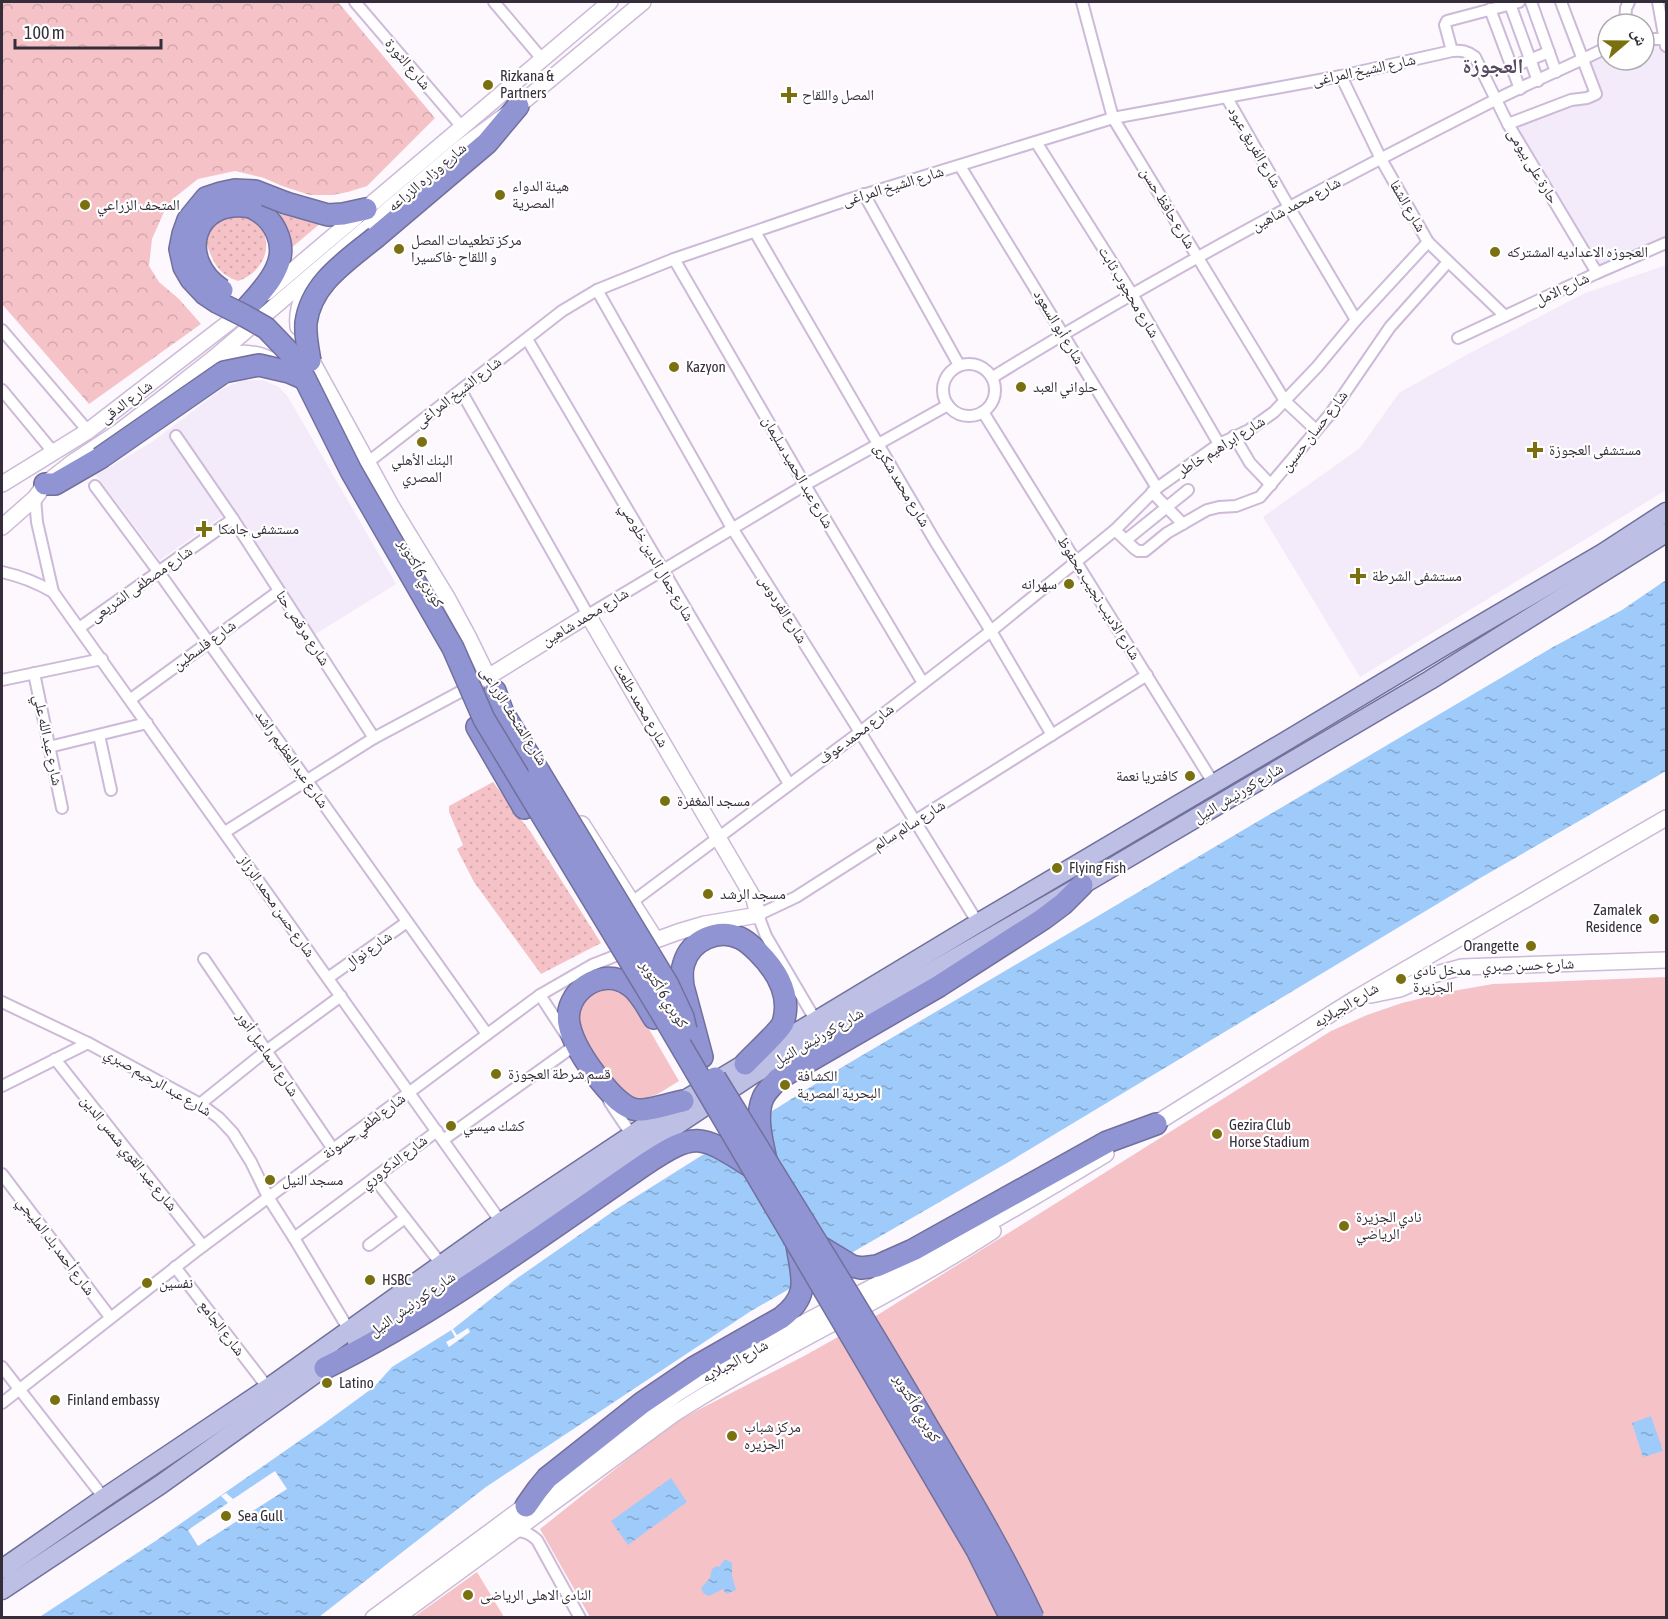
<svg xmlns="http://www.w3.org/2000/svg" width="1668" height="1619" font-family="'Asap Condensed','Noto Naskh Arabic',sans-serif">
<defs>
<pattern id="grass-dots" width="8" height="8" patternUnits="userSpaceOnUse" patternTransform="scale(1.5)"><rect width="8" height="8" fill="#f5c3c7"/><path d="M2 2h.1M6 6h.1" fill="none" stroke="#d3a8ac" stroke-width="1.8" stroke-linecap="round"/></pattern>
<pattern id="park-crowns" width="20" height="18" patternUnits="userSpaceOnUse" patternTransform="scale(1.5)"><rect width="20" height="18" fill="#f5c3c7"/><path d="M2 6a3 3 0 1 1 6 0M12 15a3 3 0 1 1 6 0" fill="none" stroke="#d3a8ac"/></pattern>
<pattern id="water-ripples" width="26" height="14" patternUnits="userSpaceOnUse" patternTransform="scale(1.5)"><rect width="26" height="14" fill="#9fcbfb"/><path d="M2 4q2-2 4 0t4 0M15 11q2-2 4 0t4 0" fill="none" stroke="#82a5cc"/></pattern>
</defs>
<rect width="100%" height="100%" fill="#fcf8fe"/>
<g fill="#f3eafa">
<polygon points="1644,44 1662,44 1666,57 1666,239 1599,268 1512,126 1599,97 1586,61 1608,51 1608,60 1644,60"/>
<polygon points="1666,265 1666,490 1360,677 1263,517 1360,448 1399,393 1470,353 1583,294"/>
<polygon points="243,380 263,380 279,387 288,397 396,584 314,635 232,509 160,560 96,475 152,442 222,389"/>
</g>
<g fill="url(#grass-dots)">
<polygon points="279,212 322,222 290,249"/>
<path d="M239,215C278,224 273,269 238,281C216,273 213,261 205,240C214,222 218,217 239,215Z"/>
<polygon points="493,782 530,831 601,943 541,974 474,882 457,849 463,845 449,812 449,806"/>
</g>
<polygon fill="url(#park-crowns)" points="2,2 338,2 435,118 367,186 348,192 332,195 310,195 282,186 264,178 235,171 198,179 174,198 164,212 152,239 149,266 159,282 179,299 201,324 89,404 2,304"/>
<g fill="#f5c3c7">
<polygon points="1666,977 1666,1617 590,1617 540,1529 668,1427 696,1411 804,1356 879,1314 1331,1031 1367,1015 1402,1003 1447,992 1493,984"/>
<path d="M606,989C618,992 627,995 635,1005L679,1081C667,1088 655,1098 642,1098C632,1098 619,1091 613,1084C604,1073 581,1037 578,1024C576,1014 581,1006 585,998Z"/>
<polygon points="477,1572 504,1617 414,1617"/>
</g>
<g fill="url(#water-ripples)">
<polygon points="1666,580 1666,771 1482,877 1007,1163 751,1311 486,1487 319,1617 38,1618 157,1540 322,1425 374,1387 392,1367 453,1329 516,1279 615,1210 839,1069 1553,647 1622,610"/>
<polygon points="1651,1416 1663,1451 1643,1457 1632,1423"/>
<polygon points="671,1478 687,1502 628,1545 611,1521"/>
<polygon points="724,1560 727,1560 732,1563 732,1576 736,1590 726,1594 723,1589 709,1596 704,1594 701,1588 710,1578 712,1569 717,1566 719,1567"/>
</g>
<g fill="#fcf8fe">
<polygon points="468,1328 470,1332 449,1347 446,1342 455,1337 451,1330 453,1329 457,1335"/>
<polygon points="275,1471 287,1489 198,1546 188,1530 228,1503 221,1496 226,1493 233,1499"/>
</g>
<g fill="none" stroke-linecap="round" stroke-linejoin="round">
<defs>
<g id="street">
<polyline points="355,2 462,127"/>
<polyline points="494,2 542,59"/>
<polyline points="1082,2 1113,118 1285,401 1316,430"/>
<polyline points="1531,2 1556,72"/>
<polyline points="1658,2 1666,46"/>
<polyline points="1510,4 1538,81"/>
<polyline points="1490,9 1520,89"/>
<polyline points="1625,24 1626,8 1629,2"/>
<polyline points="1644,39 1664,39"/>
<polyline points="1452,51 1445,25 1447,21 1519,2"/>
<polyline points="1512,67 1549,52"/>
<polyline points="1341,76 1381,159 1428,242 1505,316"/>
<polyline points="1227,98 1289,207 1356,320"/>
<polyline points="1508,124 1571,100 1587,98 1596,94 1561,2"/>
<polyline points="1036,142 1132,294 1219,444"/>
<polyline points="960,166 1157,488"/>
<polyline points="864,194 959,365"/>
<polyline points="755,232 878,444 935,541 991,631 1052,735"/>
<polyline points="674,259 805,485 923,683"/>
<polyline points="597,290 732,528 860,732 978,923"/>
<polyline points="2,330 88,431"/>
<polyline points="1458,338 1597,273 1666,243"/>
<polyline points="527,339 789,784"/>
<circle cx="969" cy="390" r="26"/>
<path d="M993,377C1155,277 1323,187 1493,101C1531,82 1570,66 1608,47"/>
<polyline points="2,390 54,453"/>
<polyline points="461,391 588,615 805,485 948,405"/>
<polyline points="983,412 1214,784"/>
<polyline points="176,436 233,519 374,738"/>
<polyline points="1234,436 1250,463 1271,485"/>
<path d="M367,463L562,311L597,290L674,259L850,199L1113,118L1341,76L1452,51C1461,50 1467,51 1475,57L1508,124L1597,273"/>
<polyline points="95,486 158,571 487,1034"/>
<polyline points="1152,492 1183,524"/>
<polyline points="35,498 37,522 53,592"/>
<polyline points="1115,530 1135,549 1138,551 1145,551 1167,533 1207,510 1219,507 1236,506 1260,497 1331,413 1390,327 1448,262"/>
<polyline points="1126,540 1188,490"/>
<path d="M2,572C20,576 36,582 53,592L501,1222"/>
<polyline points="79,628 233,519"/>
<polyline points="34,673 62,808"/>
<polyline points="2,680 102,659"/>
<polyline points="131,699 279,591"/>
<polyline points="99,735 111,790"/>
<polyline points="49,747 147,723"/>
<polyline points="225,832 374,738 488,677"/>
<polyline points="632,902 860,732 991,631 1115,530 1157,488 1219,444 1249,430 1274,412 1317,367 1356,320 1428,242"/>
<polyline points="204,959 333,1149"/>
<polyline points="328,978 407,922"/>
<polyline points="540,995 566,1035"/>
<polyline points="2,1002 88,1043 200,1104 219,1118 233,1133 251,1162 268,1197 294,1238 349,1330"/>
<polyline points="816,1021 766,936 758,915 796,897 915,821 1147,675"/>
<polyline points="55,1059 203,1246"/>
<polyline points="2,1086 88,1043"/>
<polyline points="609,1101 631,1134"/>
<polyline points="200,1104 266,1051 341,996"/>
<polyline points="443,1140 574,1046"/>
<polyline points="2,1174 110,1317"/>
<polyline points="374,1178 441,1264"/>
<polyline points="294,1238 437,1131"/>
<polyline points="369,1245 405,1218"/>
<polyline points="175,1267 268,1388"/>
<polyline points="2,1367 104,1498"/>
<polyline points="2,1403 195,1252 540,995 592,965 620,954"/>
<path d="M516,1531C525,1531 530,1534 537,1540L580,1618"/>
</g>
<g id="secondary">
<polyline points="266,293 610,2"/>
<path d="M298,327C296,308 303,293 314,277"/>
<polyline points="307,352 392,507 448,599 468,636 492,685"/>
<path d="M215,357C239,352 256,350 278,364"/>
<polyline points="2,484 88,431 245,310"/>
<polyline points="2,527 35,498 45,484 73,462 120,431 168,394 215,357 461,148 518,106 643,2"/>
<polyline points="488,677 588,615 754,899 758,915 705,924 678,932 634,948"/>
<polyline points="582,824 656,940"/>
<polyline points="1371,995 1400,989 1429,976 1462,967 1666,960"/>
<polyline points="1147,1129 1358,997 1666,818"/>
<path d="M373,1618L678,1393C747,1350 820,1315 891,1277C964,1239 1035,1197 1106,1154"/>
<path d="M396,1618L674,1414C777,1348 890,1298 993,1231"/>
</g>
<g id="primary">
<polyline points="357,1342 508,1237 752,1075 1082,885 1430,680 1666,533"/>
<polyline points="2,1569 104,1498 268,1388 501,1222 683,1101 978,923 1286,741 1444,646 1603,553 1666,512"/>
<polyline points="2,1590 160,1485 336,1359"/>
</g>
<g id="highway">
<polyline points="286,203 328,215 343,214 366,209"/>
<polyline points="376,237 487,143 518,106"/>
<path d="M244,311C255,298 269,285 276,269C288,245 275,218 251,207"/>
<polyline points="45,484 55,484 100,458"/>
<polyline points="495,691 503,713 539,772"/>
<polyline points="477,727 524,808"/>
<path d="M654,1018C647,1007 640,992 629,985C602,965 563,992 569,1024C573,1045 589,1067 602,1083C611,1094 624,1109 638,1110C649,1111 672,1103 683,1101"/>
<path d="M702,1057L683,986C682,978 681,971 684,963C691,940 718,928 740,938C747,941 753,947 758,952C777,971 792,995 783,1023C779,1032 753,1055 745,1064"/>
<path d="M766,1160C762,1141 755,1116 763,1098C766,1091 773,1085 778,1079L939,986L1043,919L1063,904L1082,885"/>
<polyline points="819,1246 852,1266 861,1268 877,1266 913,1250 1107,1142 1156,1124"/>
<path d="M325,1368C438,1312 541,1236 644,1165C695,1131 700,1134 750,1166"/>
<path d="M526,1506L538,1489L547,1478L642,1403L695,1367L781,1318C811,1295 802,1278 797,1245"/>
</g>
</defs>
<use href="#street" stroke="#ccbad8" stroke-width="14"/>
<use href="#secondary" stroke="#ccbad8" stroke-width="18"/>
<use href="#primary" stroke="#71709d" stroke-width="21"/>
<use href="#highway" stroke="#71709d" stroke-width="24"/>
<use href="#street" stroke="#fff" stroke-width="10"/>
<use href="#secondary" stroke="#fff" stroke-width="15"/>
<use href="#primary" stroke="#bdbfe4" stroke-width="18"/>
<use href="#highway" stroke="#9194d2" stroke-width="21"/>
<defs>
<g id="highway-bridge">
<polyline points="286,203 255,191 235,190 221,193 206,198 188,220 183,234 180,249 184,267 191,279 205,294 217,302 245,316 266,328 289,352 305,379 351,471 453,648 484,719 664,1017 977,1550 1011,1618"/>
<path d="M222,290C175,260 193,196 251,207"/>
<path d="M310,361C308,349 305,336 306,323C311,283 347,261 376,237"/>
<polyline points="100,458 224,372 259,365 289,372 305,379"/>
<polyline points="539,772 668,985 683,1017 686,1030"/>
<path d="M715,1078C787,1195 861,1312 930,1431C966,1492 1003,1553 1033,1618"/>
</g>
</defs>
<use href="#highway-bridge" stroke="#71709d" stroke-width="24" stroke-linecap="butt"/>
<use href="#highway-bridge" stroke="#9194d2" stroke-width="21"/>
</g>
<g fill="#7b7010" stroke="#fff" stroke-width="2">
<circle cx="488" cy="85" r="6"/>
<path d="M786 86h6v6h6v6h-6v6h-6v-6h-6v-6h6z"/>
<circle cx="500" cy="195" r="6"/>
<circle cx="85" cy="205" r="6"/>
<circle cx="399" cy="249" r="6"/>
<circle cx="1495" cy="252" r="6"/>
<circle cx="674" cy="367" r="6"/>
<circle cx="1021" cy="387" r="6"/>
<circle cx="422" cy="442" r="6"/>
<path d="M1532 441h6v6h6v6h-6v6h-6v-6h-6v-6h6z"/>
<path d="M201 520h6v6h6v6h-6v6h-6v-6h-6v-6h6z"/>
<path d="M1355 567h6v6h6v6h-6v6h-6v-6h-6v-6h6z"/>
<circle cx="1069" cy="584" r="6"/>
<circle cx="1190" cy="776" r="6"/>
<circle cx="665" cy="801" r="6"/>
<circle cx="1057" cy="868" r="6"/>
<circle cx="708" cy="894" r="6"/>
<circle cx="1654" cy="919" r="6"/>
<circle cx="1531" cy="946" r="6"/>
<circle cx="1401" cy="979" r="6"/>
<circle cx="496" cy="1074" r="6"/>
<circle cx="785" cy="1085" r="6"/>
<circle cx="451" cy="1126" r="6"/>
<circle cx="1217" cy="1134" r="6"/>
<circle cx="270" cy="1180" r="6"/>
<circle cx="1344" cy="1226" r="6"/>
<circle cx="370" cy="1280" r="6"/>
<circle cx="147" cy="1283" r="6"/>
<circle cx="327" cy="1383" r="6"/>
<circle cx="55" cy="1400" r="6"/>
<circle cx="732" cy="1436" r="6"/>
<circle cx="226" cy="1516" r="6"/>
<circle cx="468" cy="1595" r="6"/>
</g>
<g text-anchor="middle" stroke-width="4.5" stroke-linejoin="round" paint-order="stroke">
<g font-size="15" fill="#352e3a" stroke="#fff">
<text transform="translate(408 64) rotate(50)" y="5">شارع الثورة</text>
<text transform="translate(1364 70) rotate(-12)" y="5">شارع الشيخ المراغى</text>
<text transform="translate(1255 147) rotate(60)" y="5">شارع الفريق عبود</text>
<text transform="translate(1533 166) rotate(59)" y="5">حارة على بيومى</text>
<text transform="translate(427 177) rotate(-40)" y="5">شارع وزاره الزراعه</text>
<text transform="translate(893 186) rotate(-17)" y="5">شارع الشيخ المراغى</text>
<text transform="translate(1296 204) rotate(-28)" y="5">شارع محمد شاهين</text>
<text transform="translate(1408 206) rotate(60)" y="5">شارع الشفا</text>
<text transform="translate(1168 208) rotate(59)" y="5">شارع حافظ حسن</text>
<text transform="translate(1562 289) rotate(-25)" y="5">شارع الامل</text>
<text transform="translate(1129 292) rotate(59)" y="5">شارع محجوب ثابت</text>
<text transform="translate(1059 327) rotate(59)" y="5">شارع أبو السعود</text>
<text transform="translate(458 392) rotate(-38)" y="5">شارع الشيخ المراغى</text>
<text transform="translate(126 402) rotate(-37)" y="5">شارع الدقى</text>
<text transform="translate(1314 431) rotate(-52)" y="5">شارع حسان حسين</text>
<text transform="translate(1221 446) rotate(-32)" y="5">شارع ابراهيم خاطر</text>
<text transform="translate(798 472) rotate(60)" y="5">شارع عبد الحميد سليمان</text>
<text transform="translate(902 485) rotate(59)" y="5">شارع محمد شكرى</text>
<text transform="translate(657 562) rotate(60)" y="5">شارع جمال الدين خلوصي</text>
<text transform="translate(421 573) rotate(60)" y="5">كوبري 6 أكتوبر</text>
<text transform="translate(141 584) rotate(-35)" y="5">شارع مصطفى الشريعى</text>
<text transform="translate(1099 598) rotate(58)" y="5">شارع الاديب نجيب محفوظ</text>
<text transform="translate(783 609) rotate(58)" y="5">شارع الفردوس</text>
<text transform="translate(585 617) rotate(-31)" y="5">شارع محمد شاهين</text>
<text transform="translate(303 628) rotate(57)" y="5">شارع مرقص حنا</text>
<text transform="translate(204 645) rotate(-36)" y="5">شارع فلسطين</text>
<text transform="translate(641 705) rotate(60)" y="5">شارع محمد طلعت</text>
<text transform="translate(514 716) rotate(58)" y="5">شارع المتحف الزراعى</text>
<text transform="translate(856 734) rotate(-37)" y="5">شارع محمد عوف</text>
<text transform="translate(48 740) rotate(78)" y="5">شارع عبد الله علي</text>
<text transform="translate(292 759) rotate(55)" y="5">شارع عبد العظيم راشد</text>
<text transform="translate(1238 793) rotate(-31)" y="5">شارع كورنيش النيل</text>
<text transform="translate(909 825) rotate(-32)" y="5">شارع سالم سالم</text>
<text transform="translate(277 906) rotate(55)" y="5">شارع حسن محمد الرزاز</text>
<text transform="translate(368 950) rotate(-35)" y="5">شارع نوال</text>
<text transform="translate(1528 965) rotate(-2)" y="5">شارع حسن صبري</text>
<text transform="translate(664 994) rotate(58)" y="5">كوبري 6 أكتوبر</text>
<text transform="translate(1346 1005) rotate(-31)" y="5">شارع الجبلايه</text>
<text transform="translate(818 1037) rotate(-30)" y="5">شارع كورنيش النيل</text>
<text transform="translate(268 1054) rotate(56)" y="5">شارع اسماعيل أنور</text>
<text transform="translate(158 1082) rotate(30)" y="5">شارع عبد الرحيم صبري</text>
<text transform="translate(364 1126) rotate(-37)" y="5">شارع لطفي حسونة</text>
<text transform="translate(129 1153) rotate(51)" y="5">شارع عبد القوي شمس الدين</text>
<text transform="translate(394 1162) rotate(-37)" y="5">شارع الدكروري</text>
<text transform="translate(56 1246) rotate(53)" y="5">شارع أحمد بك المليجي</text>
<text transform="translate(412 1304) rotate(-35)" y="5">شارع كورنيش النيل</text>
<text transform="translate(222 1328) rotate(53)" y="5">شارع الجامع</text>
<text transform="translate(735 1361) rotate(-29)" y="5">شارع الجبلايه</text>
<text transform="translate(917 1408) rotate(59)" y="5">كوبري 6 أكتوبر</text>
</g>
<g font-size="15" fill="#352e3a" stroke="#fff" text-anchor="start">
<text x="500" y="81">Rizkana &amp;<tspan x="500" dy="17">Partners</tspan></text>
<text x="802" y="100">المصل واللقاح</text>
<text x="512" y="191">هيئة الدواء<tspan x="512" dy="17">المصرية</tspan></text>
<text x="97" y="210">المتحف الزراعي</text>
<text x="411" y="245">مركز تطعيمات المصل<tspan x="411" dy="17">و اللقاح -فاكسيرا</tspan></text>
<text x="1507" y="257">العجوزه الاعداديه المشتركه</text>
<text x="686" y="372">Kazyon</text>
<text x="1033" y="392">حلواني العبد</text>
<text x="1549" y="455">مستشفى العجوزة</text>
<text x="422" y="465" text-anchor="middle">البنك الأهلي<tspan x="422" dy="17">المصري</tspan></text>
<text x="218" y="534">مستشفى جامكا</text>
<text x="1372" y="581">مستشفى الشرطة</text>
<text x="1057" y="589" text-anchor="end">سهرانه</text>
<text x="1178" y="781" text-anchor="end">كافتريا نعمة</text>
<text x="677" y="806">مسجد المغفرة</text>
<text x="1069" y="873">Flying Fish</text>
<text x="720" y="899">مسجد الرشد</text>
<text x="1642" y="915" text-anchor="end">Zamalek<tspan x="1642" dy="17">Residence</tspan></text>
<text x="1519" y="951" text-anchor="end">Orangette</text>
<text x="1413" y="975">مدخل نادى<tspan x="1413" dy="17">الجزيرة</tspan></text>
<text x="508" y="1079">قسم شرطة العجوزة</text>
<text x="797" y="1081">الكشافة<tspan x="797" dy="17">البحرية المصرية</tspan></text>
<text x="1229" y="1130">Gezira Club<tspan x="1229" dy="17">Horse Stadium</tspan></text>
<text x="463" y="1131">كشك ميسي</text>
<text x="282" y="1185">مسجد النيل</text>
<text x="1356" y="1222">نادي الجزيرة<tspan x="1356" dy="17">الرياضي</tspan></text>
<text x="382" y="1285">HSBC</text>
<text x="159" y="1288">نفسين</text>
<text x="339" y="1388">Latino</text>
<text x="67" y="1405">Finland embassy</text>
<text x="744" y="1432">مركز شباب<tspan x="744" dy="17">الجزيره</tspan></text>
<text x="238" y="1521">Sea Gull</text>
<text x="480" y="1600">النادى الاهلى الرياضى</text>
</g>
<g font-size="21" font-weight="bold" fill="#584862" stroke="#fff">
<text x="1493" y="73">العجوزة</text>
</g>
</g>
<rect width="1668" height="1619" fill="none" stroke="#352e3a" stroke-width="6"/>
<g transform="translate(1626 42) rotate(70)"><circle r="28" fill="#ffffff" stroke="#aeabb0" stroke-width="1.5"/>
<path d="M0-4.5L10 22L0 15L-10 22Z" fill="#7b7010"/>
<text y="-9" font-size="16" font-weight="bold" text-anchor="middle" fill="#352e3a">ش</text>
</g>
<path d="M15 39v9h146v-9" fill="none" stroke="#352e3a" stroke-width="3"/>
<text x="24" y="39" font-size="18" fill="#352e3a" stroke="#ffffff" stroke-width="4.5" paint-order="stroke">100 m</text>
</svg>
